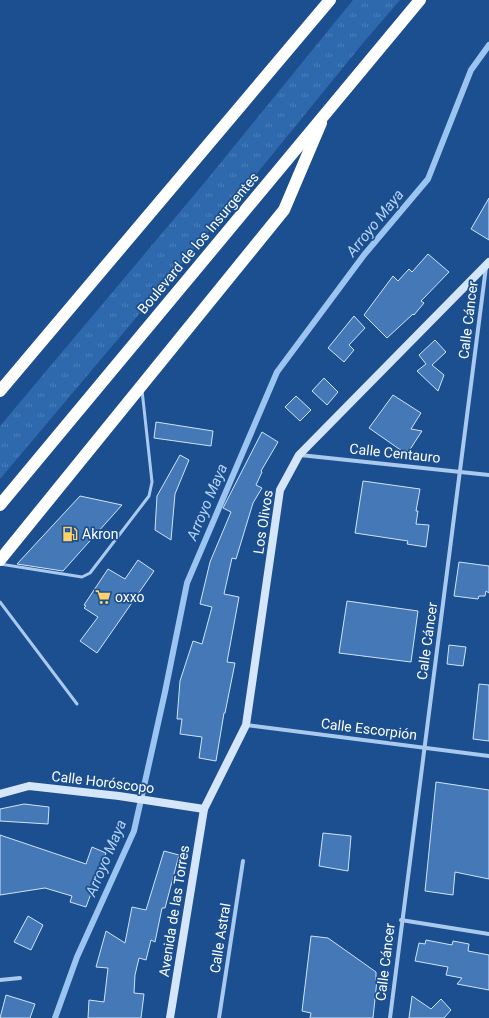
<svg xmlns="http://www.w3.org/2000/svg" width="489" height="1018" font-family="Roboto,sans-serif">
<defs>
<pattern id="grass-tufts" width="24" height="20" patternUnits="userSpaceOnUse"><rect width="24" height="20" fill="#2e69ad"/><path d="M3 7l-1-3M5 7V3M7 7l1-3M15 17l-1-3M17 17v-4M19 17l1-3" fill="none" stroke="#4d80b9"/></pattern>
</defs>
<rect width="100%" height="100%" fill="#1b4f8f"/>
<polygon fill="url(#grass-tufts)" points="353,0 400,0 363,43 232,204 0,479 0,426 205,182"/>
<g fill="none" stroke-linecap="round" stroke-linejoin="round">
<polyline stroke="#9cc4f0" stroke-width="6" points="55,1018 77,957 134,831 165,692 187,583 277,372 364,255 428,179 471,70 489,45"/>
</g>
<g fill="#4478b7" stroke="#cfe3fa">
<polygon points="489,198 489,240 471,229"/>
<polygon points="428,254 449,272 421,301 424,303 414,315 413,314 387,338 364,315 393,276 398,281 409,269 412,272"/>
<polygon points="354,316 365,328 349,345 354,350 344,362 328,348"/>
<polygon points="435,340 446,352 432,365 444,375 438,391 417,371 426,364 419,355"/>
<polygon points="324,378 338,392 327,405 312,391"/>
<polygon points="393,395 421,413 411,429 422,431 409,451 402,451 369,428"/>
<polygon points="296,396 311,410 300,421 285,407"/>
<polygon points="156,422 213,431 211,446 154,438"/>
<polygon points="262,432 278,442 261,471 262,472 256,485 262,488 253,503 236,559 232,558 224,594 239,597 227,662 235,663 225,713 224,713 216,761 199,758 202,737 180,734 182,719 177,719 180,681 193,641 202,644 212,607 200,604 210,562 231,512 223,508"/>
<polygon points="180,455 189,460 175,494 171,540 155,530 157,496"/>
<polygon points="363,481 420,489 416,511 418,511 416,524 429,525 426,547 407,544 408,541 355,533"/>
<polygon points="80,496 122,505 63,571 17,564"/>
<polygon points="138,560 154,571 97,653 80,641 98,617 84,608 86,606 84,605 108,569 125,579"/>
<polygon points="459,562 489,566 489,593 486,591 485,596 479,596 478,599 454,596"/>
<polygon points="347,601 418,611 411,662 339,653"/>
<polygon points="449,645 466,647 463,666 447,664"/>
<polygon points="479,684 489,685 489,741 473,739"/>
<polygon points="436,782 489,790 489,879 455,872 453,895 425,891"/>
<polygon points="24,804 49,807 48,824 0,821 0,809"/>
<polygon points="323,833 351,836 348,871 319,866"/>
<polygon points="0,835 86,864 92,847 106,853 86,907 70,902 72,896 45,888 0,895"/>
<polygon points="164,851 179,855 165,908 162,908 155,942 151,940 146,960 139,958 135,975 134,993 144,994 141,1018 88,1018 89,1000 104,1002 108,968 96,967 106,931 125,943 132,907 146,910"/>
<polygon points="28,916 43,925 31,950 14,942"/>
<polygon points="311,936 328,938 376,972 376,980 377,980 373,1018 310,1018 311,1013 302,1011"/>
<polygon points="426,940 452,945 453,941 469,944 468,951 489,955 489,990 457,984 462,978 446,975 448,967 415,961 419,943 425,944"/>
<polygon points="6,995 35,1004 30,1018 0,1018"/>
<polygon points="412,996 431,1009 441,999 451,1010 444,1018 409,1018"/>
</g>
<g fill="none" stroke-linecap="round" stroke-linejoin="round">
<g stroke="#a9c9ee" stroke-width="3">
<polyline points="0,564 82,577 90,573 149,496 152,482 142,390"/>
<polyline points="0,602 77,704"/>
</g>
<g stroke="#a9c9ee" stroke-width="4">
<polyline points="300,455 489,475"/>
<polyline points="246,725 489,756"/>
<polyline points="401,920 489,934"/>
<polyline points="0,980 20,978"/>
<polyline points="219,1018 243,861"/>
<polyline points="390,1018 486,267"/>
</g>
<g stroke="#d6e6fa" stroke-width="8">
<polyline points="0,794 29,786 119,796 204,809"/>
<polyline points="170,1018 204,809 246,725 280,490 299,455 489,262"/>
</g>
<g stroke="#fff" stroke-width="12">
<polyline points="0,391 330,0"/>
<polyline points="0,505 420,0"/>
<polyline points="0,560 284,210 321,123"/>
</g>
</g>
<defs>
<symbol id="fuel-bare" viewBox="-9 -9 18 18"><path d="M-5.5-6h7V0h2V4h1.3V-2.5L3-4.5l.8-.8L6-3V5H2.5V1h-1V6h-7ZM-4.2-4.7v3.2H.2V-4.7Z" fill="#ffd166" stroke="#1b4f8f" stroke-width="2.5" paint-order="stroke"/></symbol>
<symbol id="supermarket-bare" viewBox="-9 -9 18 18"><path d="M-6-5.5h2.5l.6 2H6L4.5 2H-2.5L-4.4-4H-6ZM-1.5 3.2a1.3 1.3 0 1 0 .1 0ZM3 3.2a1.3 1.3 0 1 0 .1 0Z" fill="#ffd166" stroke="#1b4f8f" stroke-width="2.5" paint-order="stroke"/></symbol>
</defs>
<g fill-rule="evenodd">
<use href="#fuel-bare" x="59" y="523" width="22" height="22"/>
<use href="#supermarket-bare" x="92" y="586" width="22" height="22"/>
</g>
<g text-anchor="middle" stroke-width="3.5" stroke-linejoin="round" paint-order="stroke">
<g font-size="14" fill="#fff" stroke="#1b4f8f">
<text transform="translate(198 243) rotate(-50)" y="5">Boulevard de los Insurgentes</text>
<text transform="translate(468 320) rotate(-83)" y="5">Calle Cáncer</text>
<text transform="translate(395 453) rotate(6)" y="5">Calle Centauro</text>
<text transform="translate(263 522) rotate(-81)" y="5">Los Olivos</text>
<text transform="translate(427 641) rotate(-82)" y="5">Calle Cáncer</text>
<text transform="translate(369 729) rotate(7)" y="5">Calle Escorpión</text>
<text transform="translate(103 782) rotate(7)" y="5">Calle Horóscopo</text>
<text transform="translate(174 911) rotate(-81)" y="5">Avenida de las Torres</text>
<text transform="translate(220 938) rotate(-81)" y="5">Calle Astral</text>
<text transform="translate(385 962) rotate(-83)" y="5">Calle Cáncer</text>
</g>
<g font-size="14" fill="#fff" stroke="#1b4f8f" text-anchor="start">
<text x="82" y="539">Akron</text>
<text x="115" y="602">oxxo</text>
</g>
<g font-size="15" font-style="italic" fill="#b5d3f5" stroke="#1b4f8f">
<text transform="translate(375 223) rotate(-51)" y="5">Arroyo Maya</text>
<text transform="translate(207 502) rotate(-67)" y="5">Arroyo Maya</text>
<text transform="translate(106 858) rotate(-67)" y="5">Arroyo Maya</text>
</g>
</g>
</svg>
